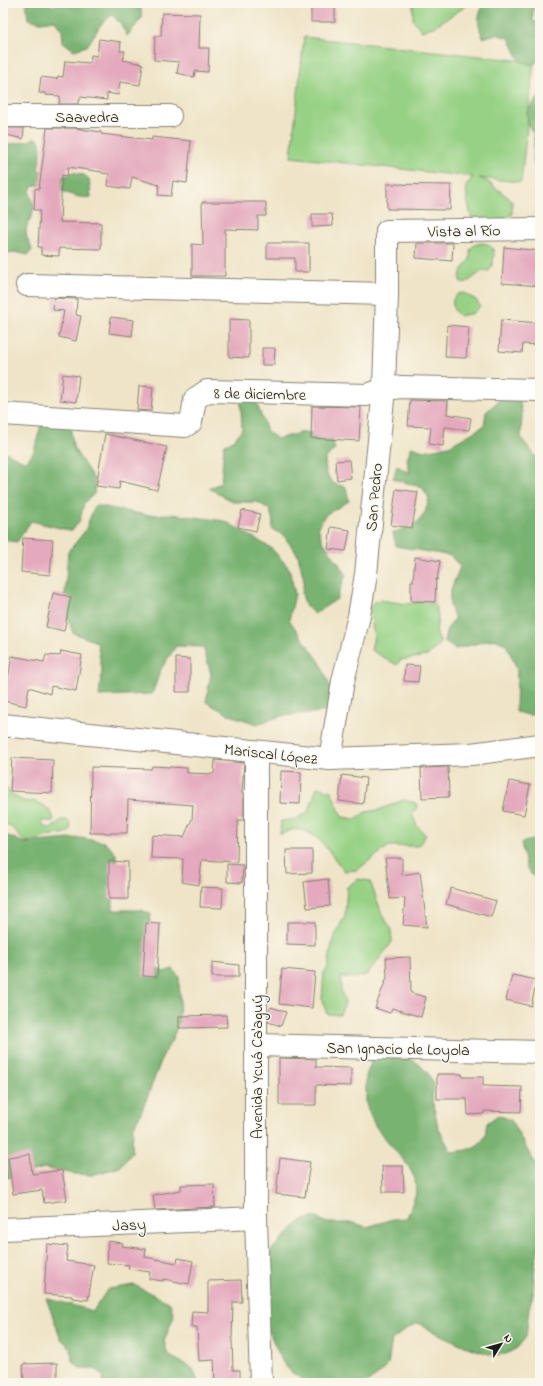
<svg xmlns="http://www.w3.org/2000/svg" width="543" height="1386" font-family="'Indie Flower',sans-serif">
<rect width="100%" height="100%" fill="#fbf7ec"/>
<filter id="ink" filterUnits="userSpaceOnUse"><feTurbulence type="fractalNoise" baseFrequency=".025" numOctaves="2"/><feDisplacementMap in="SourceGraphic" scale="8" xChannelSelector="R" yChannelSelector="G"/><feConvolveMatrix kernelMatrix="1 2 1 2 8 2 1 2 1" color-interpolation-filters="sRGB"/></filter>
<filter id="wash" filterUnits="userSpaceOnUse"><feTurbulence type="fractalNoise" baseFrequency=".012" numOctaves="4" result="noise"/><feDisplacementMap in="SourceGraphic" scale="16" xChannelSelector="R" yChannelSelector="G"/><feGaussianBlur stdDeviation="0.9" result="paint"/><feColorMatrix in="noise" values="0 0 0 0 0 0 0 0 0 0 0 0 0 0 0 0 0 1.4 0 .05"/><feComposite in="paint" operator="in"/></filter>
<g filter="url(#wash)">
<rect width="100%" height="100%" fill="#efe4c7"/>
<g fill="#97d185" stroke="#5a7650">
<polygon points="413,3 469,3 469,4 435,26 422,31 413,20"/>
<polygon points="304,37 534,62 521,182 479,178 487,181 509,198 512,202 512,215 487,226 473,224 467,199 466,186 473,177 291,157"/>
<path d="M481,243L488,244L493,249C495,257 493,264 489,271H482L465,284L460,281C460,276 461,271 463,268C469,259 471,263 470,250L474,245Z"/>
<path d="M464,293L476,300L480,306L473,313L460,316C453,311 452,307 453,299L458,294Z"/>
<polygon points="380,600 407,604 426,601 436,605 438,618 436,631 441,643 427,656 400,660 397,665 371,650 374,636 369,607 374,602"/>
<path d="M3,785C8,791 16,798 23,801C28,802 32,801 36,802C44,804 52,811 54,819L52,822L43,820L42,824L45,827L51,829L61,820H67L71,824L70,831C63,835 56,834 49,836C42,837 32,844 25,841C15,836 18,826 3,825Z"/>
<path d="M317,787L331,791L342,817L355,819L366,812L379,810L403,800L416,803L417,807L412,814L417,826L426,835L418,846H389L357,870L344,871C331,855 316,826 292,830C288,831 284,833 280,835L281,821L295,819L308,813Z"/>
<polygon points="358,879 370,881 383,917 391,928 392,942 368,974 356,978 341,977 341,990 345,1003 340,1015 327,1014 322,1000 324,972 327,970 333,940 345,915 347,887"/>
</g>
<g fill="#79b372" stroke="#4a6847">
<polygon points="26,3 46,3 53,6 59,3 140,3 142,18 127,36 121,24 112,15 102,23 87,46 74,50 63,42 62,30 54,20 41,22 28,19"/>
<path d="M484,3H533V21L540,24V60L532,65L520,61L509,38L496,34L483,38C477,22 477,19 484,3Z"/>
<polygon points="540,96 540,178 537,174 533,162 534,135 528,124 527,112 535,101"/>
<path d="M34,138L39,140C43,151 40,159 38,169C50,180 59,181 73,172L84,175L89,179L91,197C70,201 53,180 32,186L30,192C31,197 35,206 33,211C32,218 26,224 26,232C26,239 31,244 32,250L28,255L14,252L3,254V148L5,145L29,141Z"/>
<polygon points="240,390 252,391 267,431 277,439 304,432 331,436 335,449 325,459 326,473 334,484 346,487 349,501 325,515 318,527 322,540 346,574 337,599 314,614 305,605 302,593 304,580 298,555 283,535 272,529 273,522 270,510 258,502 233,502 209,488 221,483 224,445 235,439 242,429"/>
<path d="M505,395L519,398L522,412L521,438L537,458H540V714L529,715L516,712L517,669L506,644L494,639L455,649L444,642L447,629L455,619L450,606V592L460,567L451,556L396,546L393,533C415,524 424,524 429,498L422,487L393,479L397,466L410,473L407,460L411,447L424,451L449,446L484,426L486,412Z"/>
<polygon points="70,421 73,447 95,481 94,494 84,503 80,520 72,531 31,521 17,542 3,540 3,451 26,462 34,451 41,425"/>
<polygon points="95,505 146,515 172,514 225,521 271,548 289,568 295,594 289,620 320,662 330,686 333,711 281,716 257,724 230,715 206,702 211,674 203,647 176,646 161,669 152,694 99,696 102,670 97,642 73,633 64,607 68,552 85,531"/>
<polygon points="3,834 25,843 80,838 105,842 116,854 120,880 113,898 113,910 140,910 151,914 146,947 150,965 164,972 173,969 179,977 180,1000 178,1024 172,1040 164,1053 142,1111 133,1128 132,1153 120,1167 92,1175 75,1174 44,1168 3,1179"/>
<polygon points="540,838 540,882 527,870 521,843"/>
<path d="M376,1049L415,1061L427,1072L434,1084L432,1099L438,1127L451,1152C464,1151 479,1149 485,1136C486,1132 486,1126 487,1123L498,1115L511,1120L530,1155L540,1170V1240L535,1265L533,1294L529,1308L526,1337L517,1348L506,1354L492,1355L467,1347L430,1330L418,1323L406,1329L393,1339L392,1338L388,1365L379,1374L368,1382L309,1383L292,1373L283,1363L266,1325V1260L273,1248L302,1220L315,1217L327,1223H354L367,1227L393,1219L407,1218L416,1193L415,1179L409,1167L376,1127L370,1115L366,1103V1076Z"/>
<polygon points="134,1285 170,1303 174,1316 164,1341 168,1355 192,1368 199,1383 102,1383 104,1378 95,1369 81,1369 72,1361 71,1348 61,1339 46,1298 93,1311 108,1289"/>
</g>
<g id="blocks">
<g fill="#e4a9be">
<rect x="311" y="3" width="24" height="19"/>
<polygon points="162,13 200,14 199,48 209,48 208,72 195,71 194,77 177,73 179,62 154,60 155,36 161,36"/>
<polygon points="99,39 121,42 120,51 125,51 123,60 143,64 140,85 120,82 118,95 107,93 107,100 80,97 80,101 78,101 78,104 59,104 60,96 45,95 45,93 39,93 41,77 57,79 58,76 63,77 65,61 90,63 91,55 97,56"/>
<polygon points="3,128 24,128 23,139 3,134"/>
<polygon points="47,128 74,128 101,132 101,134 152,140 152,137 191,141 187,183 173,181 171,196 158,195 159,185 132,177 130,189 108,186 109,174 102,173 102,172 68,167 67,176 62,175 60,222 101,223 101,249 59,248 59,256 41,255 41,247 38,247 40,210 34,210 35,188 39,189"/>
<polygon points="387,184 451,185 450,210 387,209"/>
<polygon points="202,202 266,202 266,216 258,216 258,230 225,229 225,276 192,276 192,244 203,245"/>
<polygon points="312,214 332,214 333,226 312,227"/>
<polygon points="267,243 309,243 309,272 295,272 295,258 267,258"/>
<polygon points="417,243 453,243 452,261 416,258"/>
<polygon points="504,247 540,251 540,286 502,283"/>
<polygon points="54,298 77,299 76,315 81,316 76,341 59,337 64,311 53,310"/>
<polygon points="111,317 134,320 132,336 109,333"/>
<polygon points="229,319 249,320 249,358 229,357"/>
<polygon points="501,320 540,323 540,345 523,344 522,353 499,351"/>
<polygon points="447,325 469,327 466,358 445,357"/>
<polygon points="262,348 275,348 274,365 262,365"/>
<polygon points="63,374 79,376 76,402 60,400"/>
<polygon points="139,386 153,387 151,411 137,410"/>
<polygon points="410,400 448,401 447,414 471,418 469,430 445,427 443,446 429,444 431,427 408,426"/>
<polygon points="312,406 361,407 359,441 311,438"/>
<polygon points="105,434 167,447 157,490 120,481 119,489 96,486"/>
<polygon points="349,460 351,478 337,480 335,461"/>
<polygon points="396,489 418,492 412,528 391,525"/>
<polygon points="242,510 260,514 256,531 238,527"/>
<polygon points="331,527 350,530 346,551 328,549"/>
<polygon points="23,538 53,540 50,575 21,572"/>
<polygon points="415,557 440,561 437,580 436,579 435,602 411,601 411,581 413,581"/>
<polygon points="53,593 71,597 64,631 46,627"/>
<polygon points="61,651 82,655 76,691 51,686 50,694 29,687 26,706 4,701 12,656 44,662 46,655 60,656"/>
<polygon points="176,658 190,659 190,692 176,692"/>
<polygon points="405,665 420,666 418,682 404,681"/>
<polygon points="12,758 53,760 52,793 10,791"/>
<polygon points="215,760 244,763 242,793 244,793 244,820 238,820 237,862 202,860 199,885 182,882 183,859 151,858 152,835 184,837 192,819 193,805 128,800 127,833 90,833 91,767 151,769 152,766 187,768 187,773 214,774"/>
<polygon points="448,767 449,797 422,798 421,768"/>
<polygon points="281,771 301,772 300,804 280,803"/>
<polygon points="342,775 366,778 363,804 339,801"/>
<polygon points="509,781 530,785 524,815 503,811"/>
<polygon points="286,850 312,850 312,873 287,874"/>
<polygon points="385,858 402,858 402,875 420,872 427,927 403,925 405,898 390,899"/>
<polygon points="109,861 128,862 128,899 109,899"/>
<polygon points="227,864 243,865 242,883 227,882"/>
<polygon points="328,879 330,906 307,908 304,882"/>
<polygon points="201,887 223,888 222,908 200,907"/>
<polygon points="451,888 496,901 491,917 446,904"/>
<polygon points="287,922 315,922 315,945 287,944"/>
<polygon points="146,923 160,924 157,977 143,976"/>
<polygon points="410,957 411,993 426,997 421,1017 392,1008 390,1013 375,1008 387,977 386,958"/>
<polygon points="212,962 239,965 239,977 212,977"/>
<polygon points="282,969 315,972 312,1008 279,1004"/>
<polygon points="512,975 537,980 531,1006 506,1000"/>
<polygon points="271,1007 286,1012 281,1026 268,1022 268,1013"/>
<polygon points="226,1015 227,1027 179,1028 179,1016"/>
<polygon points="279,1058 316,1059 316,1067 351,1068 351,1086 316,1085 316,1105 279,1105"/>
<polygon points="437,1074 462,1074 462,1077 483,1077 483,1086 522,1087 521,1112 484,1111 484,1114 468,1115 467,1099 437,1099"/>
<polygon points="30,1154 32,1174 62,1170 67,1200 44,1203 42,1190 13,1194 8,1157"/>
<polygon points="280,1158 310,1162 305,1197 276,1194"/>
<polygon points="382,1166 403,1166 404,1192 383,1192"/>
<polygon points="214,1184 215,1207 155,1210 153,1195 181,1190 181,1185"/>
<polygon points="108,1241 123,1243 122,1246 146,1249 145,1257 177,1263 178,1258 193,1261 189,1284 163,1279 163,1281 149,1279 150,1272 128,1269 129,1265 107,1263"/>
<polygon points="47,1244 68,1246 66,1261 94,1265 88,1300 72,1298 72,1296 44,1294"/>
<polygon points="241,1280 242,1302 233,1302 232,1339 233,1370 240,1370 240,1383 215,1383 214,1360 199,1361 197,1327 191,1327 192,1311 208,1312 208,1281"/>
<polygon points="57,1363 57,1381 24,1382 23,1364"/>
</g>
</g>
</g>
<g filter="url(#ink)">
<use href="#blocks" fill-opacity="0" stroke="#868072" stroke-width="1"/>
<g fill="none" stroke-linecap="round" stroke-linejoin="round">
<defs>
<g id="minor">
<polyline points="3,116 170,116"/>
<polyline points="27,285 387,294"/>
<polyline points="3,414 185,426 191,422 195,399 207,391 367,395 384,389 402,387 540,390"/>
<polyline points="3,725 330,759 471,754 540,745"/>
<polyline points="256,752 256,1218 261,1383"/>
<polyline points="330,759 343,681 359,616 366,574 384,389 387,294 387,231 540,229"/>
<polyline points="256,1045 540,1052"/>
<polyline points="3,1229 256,1218"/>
</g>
</defs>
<use href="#minor" stroke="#868072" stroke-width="24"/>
<use href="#minor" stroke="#fff" stroke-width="22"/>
</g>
</g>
<g text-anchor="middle" stroke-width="3" stroke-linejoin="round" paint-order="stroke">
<g font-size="16" fill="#1c1c1c" stroke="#fbf7ec">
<text x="87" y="122">Saavedra</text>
<text transform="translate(464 230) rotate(-1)" y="6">Vista al Río</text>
<text transform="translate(260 393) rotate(1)" y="6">8 de diciembre</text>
<text transform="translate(373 497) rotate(-85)" y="6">San Pedro</text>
<text transform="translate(271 753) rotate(6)" y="6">Mariscal López</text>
<text transform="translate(398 1048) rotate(1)" y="6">San Ignacio de Loyola</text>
<text transform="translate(256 1067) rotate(-90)" y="6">Avenida Ycuá Ca'aguý</text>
<text transform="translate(129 1224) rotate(-3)" y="6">Jasy</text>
</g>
</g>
<rect width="543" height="1386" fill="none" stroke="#fbf7ec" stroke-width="16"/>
<g transform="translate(501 1344) rotate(53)" stroke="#fbf7ec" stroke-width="3" paint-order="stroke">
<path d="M0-3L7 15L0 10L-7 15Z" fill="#1c1c1c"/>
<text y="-6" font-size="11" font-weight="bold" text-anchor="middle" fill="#1c1c1c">N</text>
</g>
</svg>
